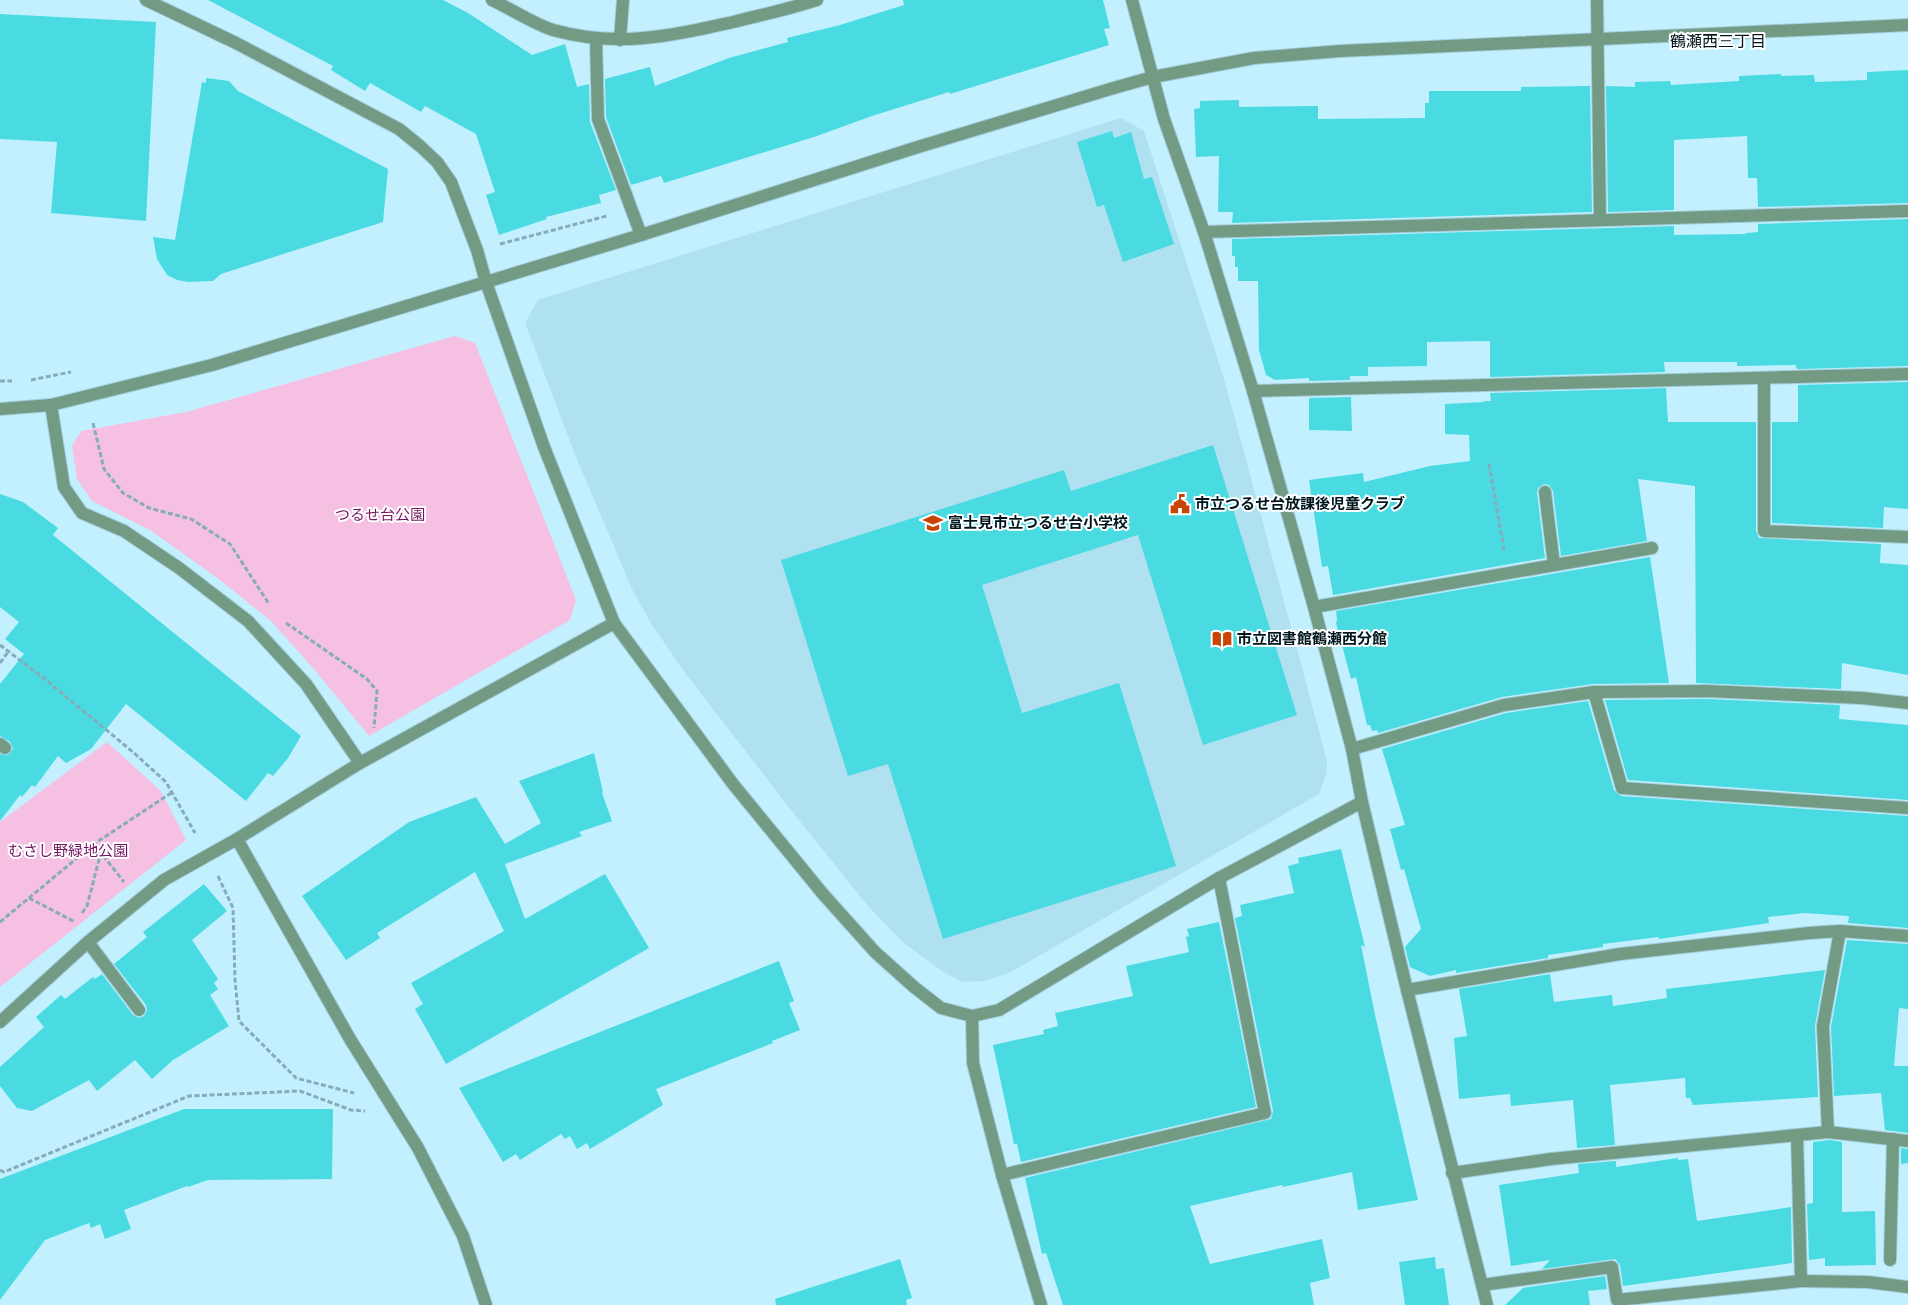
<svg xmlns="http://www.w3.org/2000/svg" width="1908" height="1305" font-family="Overpass,'Noto Sans JP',sans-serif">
<rect width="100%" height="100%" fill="#c2f0ff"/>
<polygon fill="#afe1f1" points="1121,118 1144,131 1225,382 1327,761 1326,775 1319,794 1009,973 984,981 963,982 945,973 905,944 867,905 794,814 683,670 652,625 632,589 576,457 525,323 538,300"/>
<g fill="#f6c0e3">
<polygon points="455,336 475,343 576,600 570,620 369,736 313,668 271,621 220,580 150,530 92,501 77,479 72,446 81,431 186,412"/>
<polygon points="107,742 161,791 186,840 0,987 0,822"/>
</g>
<g fill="#49dbe1">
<polygon points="208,0 443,0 468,13 532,55 565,44 577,87 589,84 590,122 616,190 599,195 601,203 546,217 547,219 499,235 486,195 495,192 476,134 425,106 421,112 370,83 365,91 331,70 333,66"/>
<polygon points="903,0 1103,0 1110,28 1104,29 1109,45 950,94 949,92 872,116 814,137 664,183 661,176 631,185 606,117 605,79 650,67 655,86 729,58 788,42 787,38 840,25 904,5"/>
<polygon points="0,14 156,22 146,221 51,213 57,142 0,139"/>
<polygon points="1908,70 1908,203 1758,207 1757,178 1748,178 1747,136 1674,140 1674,210 1608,212 1606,86 1635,87 1635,82 1670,81 1671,85 1739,81 1739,76 1781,74 1781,76 1814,75 1815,82 1867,80 1867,72"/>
<polygon points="206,78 229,81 238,91 388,169 383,222 221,274 213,281 188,282 177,280 167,275 157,259 153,237 175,240 202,82 206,83"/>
<polygon points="1590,86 1592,212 1232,223 1233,212 1218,212 1219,156 1196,157 1194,109 1200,108 1200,101 1239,100 1239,107 1318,106 1318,119 1425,118 1425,103 1429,103 1429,91 1521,91 1521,87"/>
<polygon points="1112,131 1114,138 1131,132 1144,179 1152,177 1174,244 1123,262 1104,205 1097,207 1077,142"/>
<polygon points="1908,219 1908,366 1798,369 1796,368 1796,365 1737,366 1737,362 1664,362 1665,372 1490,377 1490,341 1427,342 1427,366 1368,367 1368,376 1350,376 1350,380 1309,381 1309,378 1275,380 1266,375 1259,350 1258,281 1238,281 1238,267 1235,267 1235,256 1232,256 1232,239 1674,226 1674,235 1746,234 1746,233 1758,232 1758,224"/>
<polygon points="1908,382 1908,509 1884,507 1883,528 1772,523 1772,422 1798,422 1798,385"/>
<polygon points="1666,388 1668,422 1756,422 1756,531 1759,538 1881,544 1880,563 1908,565 1908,675 1842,663 1841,689 1696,683 1695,486 1638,479 1647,541 1561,556 1553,491 1549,485 1544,484 1538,488 1537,493 1545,558 1333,595 1328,566 1322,567 1309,480 1363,473 1364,482 1430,466 1470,461 1469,435 1445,434 1445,404 1484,402 1484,401 1491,401 1490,393"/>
<polygon points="1351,397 1352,431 1309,430 1309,398"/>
<polygon points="1213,445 1297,715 1203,745 1138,535 982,585 1022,713 1119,683 1176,866 943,939 888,764 848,776 781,560 1064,470 1071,491"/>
<polygon points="0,494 23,502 58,528 53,535 301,736 288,758 273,776 268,773 246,801 126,704 91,749 66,763 58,756 35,787 32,785 22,797 20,795 0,821 0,754 8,755 13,749 10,742 0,736 0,684 24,654 5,639 19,622 0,607"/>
<polygon points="1650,557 1669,683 1593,684 1502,697 1378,733 1377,730 1372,731 1370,725 1367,725 1356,677 1351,679 1336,623 1337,620 1336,611"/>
<polygon points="1707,699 1840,705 1839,719 1908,725 1908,800 1628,780 1605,700"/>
<polygon points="1588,701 1614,790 1621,796 1908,816 1908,928 1848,923 1849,916 1804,913 1768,917 1769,923 1659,939 1658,937 1603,944 1603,947 1548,955 1548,958 1456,973 1456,970 1430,976 1410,967 1405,947 1421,929 1404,869 1401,870 1390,829 1405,825 1382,749 1506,713"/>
<polygon points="594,753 603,792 602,793 612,821 579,832 582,836 505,864 525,919 605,874 649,948 446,1064 415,1009 423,1004 411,983 504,931 475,872 377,933 380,938 346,960 302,896 409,822 476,797 505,844 541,823 519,781"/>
<polygon points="1341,849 1365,947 1361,945 1375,1015 1418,1200 1358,1210 1352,1172 1283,1187 1282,1185 1190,1206 1210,1264 1322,1239 1330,1278 1310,1283 1314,1305 1063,1305 1046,1253 1042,1254 1025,1178 1271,1119 1273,1111 1235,918 1242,916 1240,905 1294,893 1288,866 1299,863 1298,858"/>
<polygon points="204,884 227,911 192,940 218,979 214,983 218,989 210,995 229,1026 173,1060 152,1079 135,1060 97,1091 89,1080 32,1111 17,1108 0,1086 0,1067 44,1027 36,1017 61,995 65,999 93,977 95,979 102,974 133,1015 139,1018 144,1016 147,1010 146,1005 114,964 147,937 143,932"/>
<polygon points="1219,922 1256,1107 1021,1162 1017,1144 1014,1144 993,1045 1044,1034 1043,1030 1058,1026 1055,1013 1133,996 1126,966 1189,952 1186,937 1189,936 1187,929"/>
<polygon points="1847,940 1908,944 1908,1009 1899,1008 1894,1066 1908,1066 1908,1133 1885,1130 1881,1093 1834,1096 1831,1027"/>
<polygon points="779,961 794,1001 789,1003 800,1030 772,1041 773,1043 656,1089 663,1105 590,1149 587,1143 577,1149 570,1136 565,1139 561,1134 520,1160 516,1154 503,1162 459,1088"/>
<polygon points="1825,970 1815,1026 1818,1097 1693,1105 1690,1098 1686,1098 1685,1078 1610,1085 1615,1145 1577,1148 1573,1100 1511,1106 1510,1094 1459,1099 1454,1038 1467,1036 1459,989 1550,974 1554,1002 1612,995 1613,1006 1667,998 1666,989"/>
<polygon points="184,1109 333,1109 332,1179 208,1180 188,1187 187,1186 124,1210 131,1229 105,1239 100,1224 91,1228 89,1223 45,1240 0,1300 0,1179"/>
<polygon points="1830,1140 1842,1142 1842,1212 1875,1211 1876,1265 1825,1266 1825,1258 1809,1260 1807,1204 1813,1203 1813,1142"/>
<polygon points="1901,1148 1908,1149 1908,1163 1901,1164"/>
<polygon points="1678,1158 1678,1160 1688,1159 1697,1221 1791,1207 1792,1263 1623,1286 1620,1265 1615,1259 1542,1269 1550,1260 1511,1266 1499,1185 1579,1173 1578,1164 1616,1161 1616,1167"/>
<polygon points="1435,1257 1436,1269 1444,1268 1449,1305 1405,1305 1399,1262"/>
<polygon points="900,1259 912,1298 906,1300 907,1305 776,1305 775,1299"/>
<polygon points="1605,1276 1607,1289 1588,1291 1590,1305 1505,1305 1523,1288"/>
</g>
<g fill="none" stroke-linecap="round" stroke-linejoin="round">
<defs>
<g id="minor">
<polyline points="146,0 236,43 399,129 420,146 437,162 451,182 477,250 486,282 544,447 614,623 733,784 823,894 875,952 914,987 941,1008 972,1016 999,1010 1219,878 1362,802"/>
<path d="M492,0C511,9 534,24 553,30C618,48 669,36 733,22C761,15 789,9 817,0"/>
<polyline points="1132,0 1164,119 1204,232 1253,391 1314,607 1352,749 1362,802 1407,990 1487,1305"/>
<polyline points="1597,0 1600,220"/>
<polyline points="596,39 598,119 641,235"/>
<polyline points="620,40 623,0"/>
<polyline points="1204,232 1908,211"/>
<polyline points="1764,379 1764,531 1908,537"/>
<polyline points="1253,391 1908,374"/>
<polyline points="51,405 64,487 82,513 124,531 179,568 248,621 306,684 360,763"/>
<polyline points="0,409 51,405 212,365 641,235 918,147 1117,87 1153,77 1254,58 1340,51 1908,25"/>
<polyline points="1545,492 1554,565"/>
<polyline points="1314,607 1652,548"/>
<polyline points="1594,692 1622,788 1908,808"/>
<polyline points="0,744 5,748"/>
<polyline points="1352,749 1504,705 1594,692 1707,691 1862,698 1908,703"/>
<polyline points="237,839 350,1039 418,1148 463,1236 486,1305"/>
<polyline points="88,942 139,1010"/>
<polyline points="1407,990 1620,954 1809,933 1840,931 1908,936"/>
<polyline points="972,1016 973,1063 1002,1175 1041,1305"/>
<polyline points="0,1022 88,942 164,880 237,839 360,763 614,623"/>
<polyline points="1828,1132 1823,1026 1840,931"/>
<polyline points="1452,1173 1551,1159 1828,1132 1908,1141"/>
<polyline points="1002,1175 1265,1113 1219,878"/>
<polyline points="1890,1260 1893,1139"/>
<polyline points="1801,1281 1868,1282 1908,1287"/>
<polyline points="1482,1285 1612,1267 1617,1300 1801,1281 1797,1136"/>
</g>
</defs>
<use href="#minor" stroke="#a3cddb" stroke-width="14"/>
<g stroke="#85acb8" stroke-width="3" stroke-dasharray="5 2.5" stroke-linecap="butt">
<polyline points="500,244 607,216"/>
<polyline points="31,380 71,372"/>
<polyline points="0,381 12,381"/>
<polyline points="93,423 104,469 123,493 149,508 191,519 230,544 269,604"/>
<polyline points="1489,464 1504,550"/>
<polyline points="286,623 367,679 377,691 374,728"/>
<polyline points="0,645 46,680 133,752 166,782 195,833"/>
<polyline points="0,663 8,652"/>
<polyline points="94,844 124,882"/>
<polyline points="218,876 233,908 235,980 239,1021 296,1078 354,1093"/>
<polyline points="29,898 75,922"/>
<polyline points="82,913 87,906 101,852"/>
<polyline points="0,922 94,844 171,793"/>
<polyline points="0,1170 4,1172 189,1096 300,1091 351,1110 365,1111"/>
</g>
<use href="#minor" stroke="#739a83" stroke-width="12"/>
</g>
<defs>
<symbol id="civic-bare" viewBox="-9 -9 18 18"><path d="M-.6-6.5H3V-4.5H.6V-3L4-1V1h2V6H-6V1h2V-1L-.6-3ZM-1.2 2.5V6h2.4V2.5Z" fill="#c94303" stroke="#fff" stroke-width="2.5" paint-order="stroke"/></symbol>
<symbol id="school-bare" viewBox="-9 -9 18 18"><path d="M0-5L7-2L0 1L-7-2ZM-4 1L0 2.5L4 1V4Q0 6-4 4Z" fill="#c94303" stroke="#fff" stroke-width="2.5" paint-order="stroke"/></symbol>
<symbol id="library-bare" viewBox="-9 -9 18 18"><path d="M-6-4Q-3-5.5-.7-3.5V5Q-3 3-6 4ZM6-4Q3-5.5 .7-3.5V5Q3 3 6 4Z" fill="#c94303" stroke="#fff" stroke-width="2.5" paint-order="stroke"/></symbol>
</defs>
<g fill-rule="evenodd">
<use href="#civic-bare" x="1166" y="490" width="28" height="28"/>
<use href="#school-bare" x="919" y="509" width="28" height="28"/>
<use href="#library-bare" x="1208" y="625" width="28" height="28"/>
</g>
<g text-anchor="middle" stroke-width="4" stroke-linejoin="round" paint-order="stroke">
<g font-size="15" font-weight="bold" fill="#00161d" stroke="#fff" text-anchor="start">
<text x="1195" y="509">市立つるせ台放課後児童クラブ</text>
<text x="948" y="528">富士見市立つるせ台小学校</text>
<text x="1237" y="644">市立図書館鶴瀬西分館</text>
</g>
<g font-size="15" fill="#751660" stroke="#fff">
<text x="380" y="520">つるせ台公園</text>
<text x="68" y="856">むさし野緑地公園</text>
</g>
<g font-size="16" fill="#00161d" stroke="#fff">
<text x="1718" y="47">鶴瀬西三丁目</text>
</g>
</g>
</svg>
